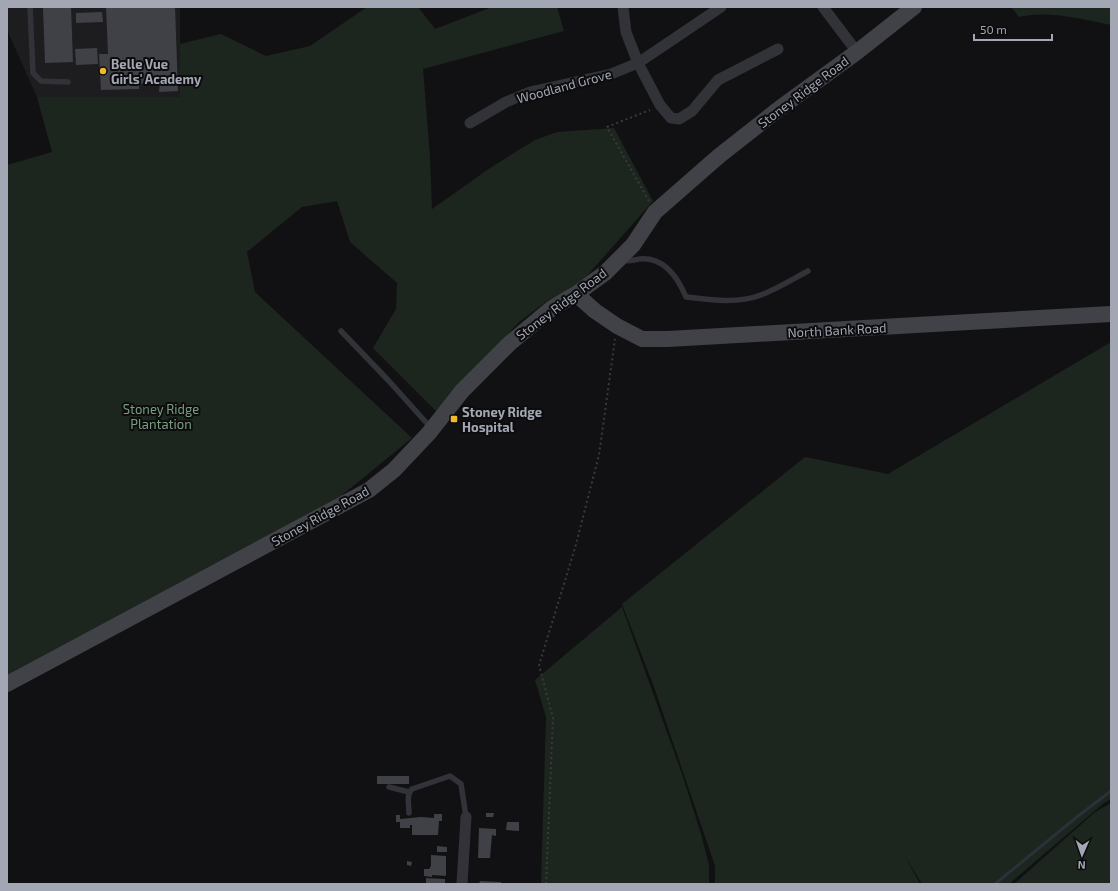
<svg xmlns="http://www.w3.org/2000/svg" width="1118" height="891" font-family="'Exo 2',sans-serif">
<rect width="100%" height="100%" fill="#111113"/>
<polygon fill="#1d1d20" points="7,7 180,7 180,97 37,97 7,30"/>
<g fill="#1d251f">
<polygon points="367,7 418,7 435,29 492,7 557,7 564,31 423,69 430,156 432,209 490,168 535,140 557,132 614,128 653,201 586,277 564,293 548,300 518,323 436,411 373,348 396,309 397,283 350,242 337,201 302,207 247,252 255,292 412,438 341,496 7,675 7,165 52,152 37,97 180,97 180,44 221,34 266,56 310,46"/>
<path d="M1011,7H1111V25C1082,19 1048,10 1019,17Z"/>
<polygon points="1111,342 1111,799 1104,803 1009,884 922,884 905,856 920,884 715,884 715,866 654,687 622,604 805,457 888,474"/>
<polygon points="622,607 682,774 701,834 709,865 709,884 541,884 546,717 535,680"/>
<polygon points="1111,803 1111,884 1014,884 1095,812"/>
</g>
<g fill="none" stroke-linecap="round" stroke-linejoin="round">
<polyline stroke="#2a3138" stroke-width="3" points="995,884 1078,816 1111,791"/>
</g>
<g fill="#404146">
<polygon points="43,7 71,7 73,62 45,63"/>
<polygon points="106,7 175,7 178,91 159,92 160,83 139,84 139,89 101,90 99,54 108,54"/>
<polygon points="102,12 103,22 76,23 76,13"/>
<polygon points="97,48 98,64 76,65 75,49"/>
<rect x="377" y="776" width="32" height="8"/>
<polygon points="486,813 494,813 493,817 486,817"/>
<polygon points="434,814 442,814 442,821 439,821 438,835 412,835 412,825 410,825 410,828 400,828 400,822 396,822 396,815 400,815 400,819 421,817 434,818"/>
<polygon points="507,822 519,822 519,831 506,830"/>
<polygon points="479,828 496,829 496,836 492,835 490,858 478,858"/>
<polygon points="437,846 447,847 447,852 437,852"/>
<polygon points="431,855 446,856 446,876 432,875 432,877 424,876 424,869 429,869 431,866"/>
<polygon points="407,861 412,862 411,866 407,865"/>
<polygon points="426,878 445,879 445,884 426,884"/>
<polygon points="480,881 501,882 501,884 479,884"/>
</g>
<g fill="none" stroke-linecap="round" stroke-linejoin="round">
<g stroke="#383a3f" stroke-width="2" stroke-dasharray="2 3" stroke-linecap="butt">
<polyline points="649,201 607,127 650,110"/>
<polyline points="546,884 553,718 539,665 575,548 599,455 615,339"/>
</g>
<g stroke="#323338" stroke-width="5.5">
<polyline points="30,7 33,73 41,81 68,82"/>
<path d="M621,260C629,262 632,260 640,259C664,257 678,278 686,297C711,300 737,304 761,295C777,289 793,279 808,271"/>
<polyline points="341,331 388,380 432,429"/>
<polyline points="389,787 409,792"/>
<path d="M409,813C409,805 406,795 412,789L450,776L461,784L466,817"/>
</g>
<g stroke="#323338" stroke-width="11">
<polyline points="623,7 626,32 638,63 660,105 671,118 679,119 692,111 718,80 778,49"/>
<polyline points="823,7 857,52"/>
<polyline points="470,123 506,102 530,92 611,74 638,63 721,7"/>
<polyline points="462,884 466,817"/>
</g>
<g stroke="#404248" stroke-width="16">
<polyline points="576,294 595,311 617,326 642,339 668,339 1111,314"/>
<polyline points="7,684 369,490 394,470 429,433 462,391 510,343 552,308 576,294 605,273 633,245 655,212 719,156 780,108 857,52 914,7"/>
</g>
</g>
<g fill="#f0ba2c" stroke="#0c0c0e" stroke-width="1.5">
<circle cx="103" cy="71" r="4"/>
<rect x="450" y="415" width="8" height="8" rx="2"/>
</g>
<g text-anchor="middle" stroke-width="4" stroke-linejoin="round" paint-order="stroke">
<g font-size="13" font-weight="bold" fill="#a2a7b3" stroke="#0c0c0e" text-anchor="start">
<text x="111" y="69">Belle Vue<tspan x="111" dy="15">Girls' Academy</tspan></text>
<text x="462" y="417">Stoney Ridge<tspan x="462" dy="15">Hospital</tspan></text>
</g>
<g font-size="13" fill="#a2a7b3" stroke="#0c0c0e">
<text transform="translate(564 86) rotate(-15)" y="5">Woodland Grove</text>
<text transform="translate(803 92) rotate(-37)" y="5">Stoney Ridge Road</text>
<text transform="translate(561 304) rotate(-37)" y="5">Stoney Ridge Road</text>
<text transform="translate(837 330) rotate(-3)" y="5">North Bank Road</text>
<text transform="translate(320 516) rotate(-29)" y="5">Stoney Ridge Road</text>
</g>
<g font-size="13" fill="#799e7e" stroke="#0c0c0e">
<text x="161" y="414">Stoney Ridge<tspan x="161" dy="15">Plantation</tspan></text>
</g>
</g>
<rect width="1118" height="891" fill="none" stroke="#a2a7b3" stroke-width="16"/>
<g transform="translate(1082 855) rotate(182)" stroke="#0c0c0e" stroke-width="3" paint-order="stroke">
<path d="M0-3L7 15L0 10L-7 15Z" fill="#a2a7b3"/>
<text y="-6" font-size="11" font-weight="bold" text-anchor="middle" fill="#a2a7b3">N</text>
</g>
<path d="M974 34v6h78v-6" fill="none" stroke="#a2a7b3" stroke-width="2"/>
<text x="980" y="34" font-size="12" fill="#a2a7b3" stroke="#0c0c0e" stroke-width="3" paint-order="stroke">50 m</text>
</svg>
